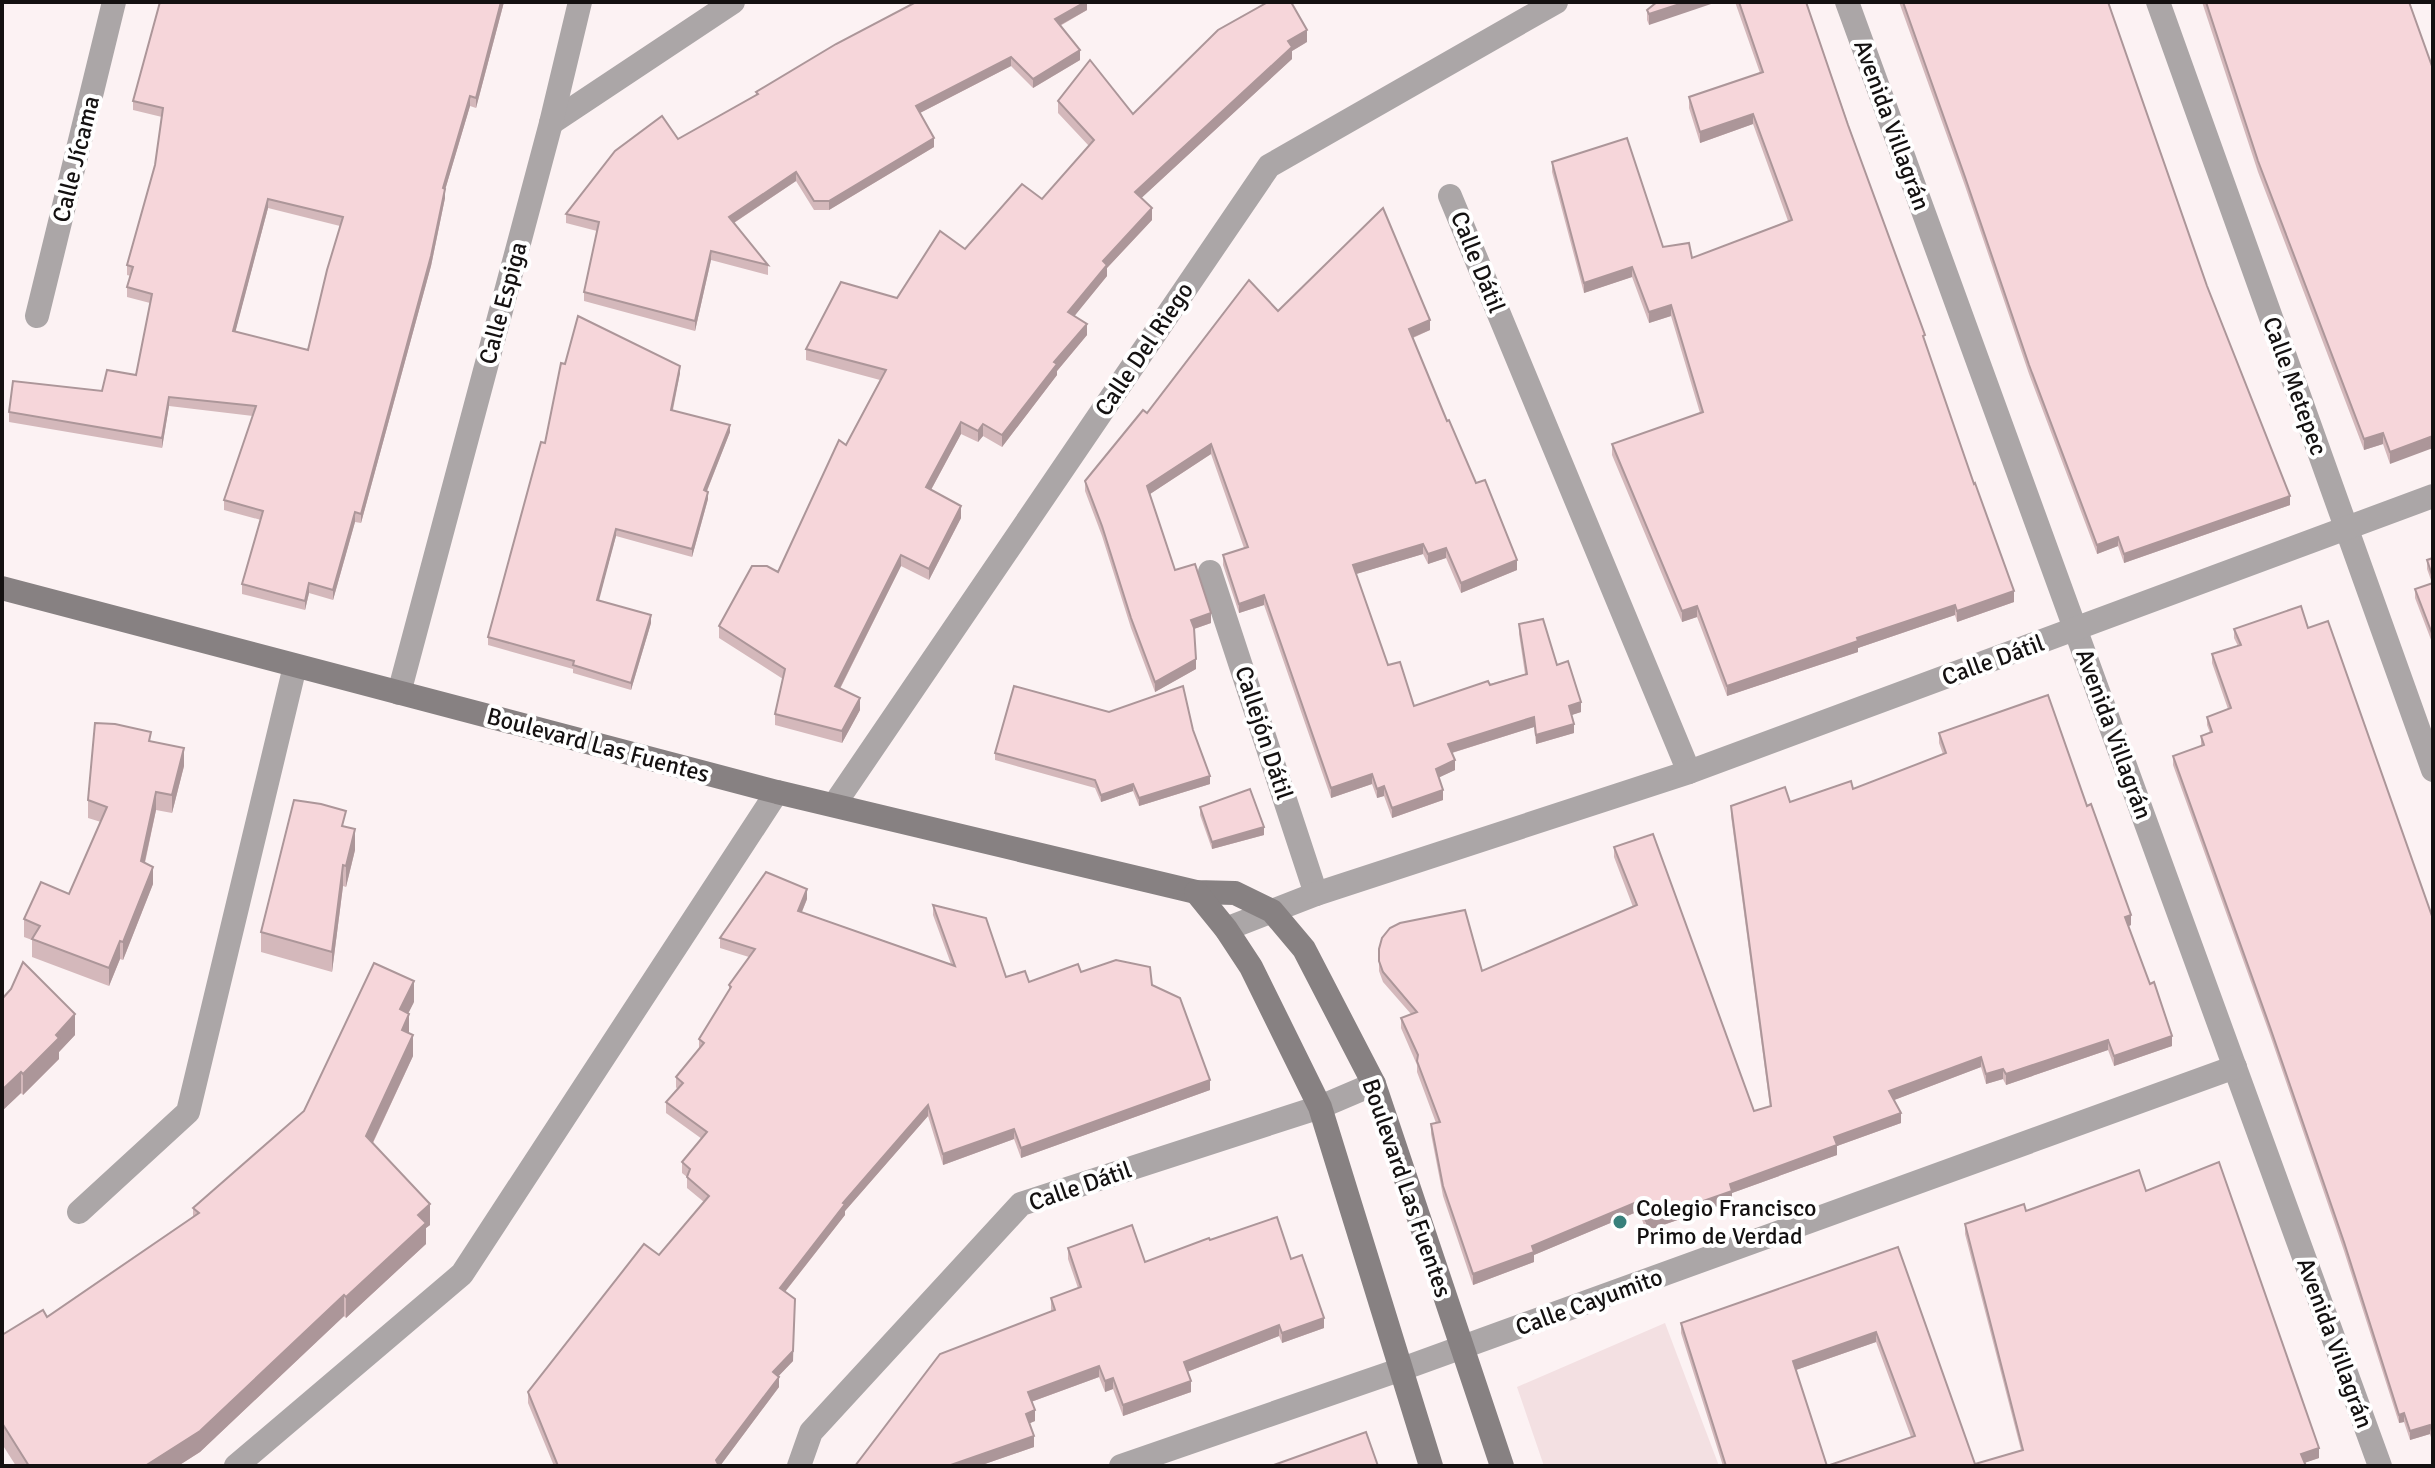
<svg xmlns="http://www.w3.org/2000/svg" width="2435" height="1468" font-family="Signika,sans-serif">
<rect width="100%" height="100%" fill="#fcf2f3"/>
<polygon fill="#f3e0e2" points="1665,1323 1719,1466 1544,1466 1517,1387"/>
<g fill="none" stroke-linecap="round" stroke-linejoin="round">
<g stroke="#aba6a7" stroke-width="24">
<polyline points="1847,2 2380,1466"/>
<polyline points="2158,2 2433,770"/>
<polyline points="551,123 733,2"/>
<polyline points="1450,196 1689,772"/>
<polyline points="37,316 114,2"/>
<polyline points="1210,572 1316,894"/>
<polyline points="399,693 551,123 580,2"/>
<polyline points="834,805 1269,166 1556,2"/>
<polyline points="1226,929 1316,894 1689,772 2433,496"/>
<polyline points="79,1212 188,1112 295,666"/>
<polyline points="236,1466 462,1274 777,792"/>
<polyline points="799,1466 811,1432 1021,1204 1320,1107 1374,1084"/>
<polyline points="1121,1466 1402,1369 2235,1067"/>
</g>
<g stroke="#878182" stroke-width="24">
<polyline points="2,588 777,792 1196,892 1235,893 1272,911 1304,949 1374,1084 1502,1466"/>
<polyline points="1196,892 1226,929 1251,967 1320,1107 1431,1466"/>
</g>
</g>
<g fill="#d4b8bb" fill-rule="evenodd">
<path d="M160,2H504L476,108L470,106L445,190V198L431,266L361,523L355,522L333,600L309,593L305,610L242,594V584L261,520L224,510V500L253,416L169,406L162,448L9,422V412L102,391L136,375L150,303L127,297V287L131,276L127,275V265L155,165L162,117L133,110V101ZM268,208L340,226L308,350L235,332Z"/>
<polygon points="916,2 1091,2 1087,4 1087,10 1060,26 1080,60 1033,88 1011,66 920,113 934,147 829,210 814,210 796,181 734,223 768,265 768,275 711,260 695,331 584,301 584,292 597,231 566,223 566,214 678,139 756,95 756,92"/>
<polygon points="1657,2 1649,25 1647,20 1647,10"/>
<polygon points="1735,2 1806,2 2014,602 1957,622 1955,615 1858,648 1858,652 1727,696 1697,617 1682,622 1612,455 1612,444 1700,413 1671,316 1649,323 1632,277 1584,293 1552,172 1552,162 1663,247 1692,258 1788,221 1753,124 1700,143 1689,108 1689,97 1760,73"/>
<polygon points="1899,2 2108,2 2207,286 2290,505 2124,563 2118,546 2097,554 2029,374 1965,186"/>
<polygon points="2202,2 2409,2 2390,464 2383,444 2364,450 2258,172"/>
<polygon points="1307,42 1292,51 1292,59 1141,198 1152,220 1107,268 1107,276 1074,316 1087,335 1057,371 1057,375 1002,447 983,436 978,442 961,434 931,490 961,518 929,580 901,566 840,689 860,710 842,743 775,725 775,714 783,679 719,638 719,626 778,572 880,380 806,360 806,349 897,298 965,249 1042,199 1089,146 1058,113 1058,101 1133,114"/>
<polygon points="1278,311 1430,330 1413,338 1447,421 1517,570 1461,593 1446,558 1428,564 1423,554 1356,574 1388,665 1414,706 1525,674 1519,634 1519,624 1557,665 1581,712 1571,715 1574,733 1536,744 1534,727 1452,753 1455,770 1439,777 1443,800 1392,818 1384,796 1377,798 1372,784 1331,798 1264,605 1239,613 1223,565 1223,555 1244,548 1211,454 1150,494 1175,570 1211,623 1194,629 1196,669 1155,692 1131,628 1102,536 1085,491 1085,481 1147,413"/>
<polygon points="565,364 680,373 673,410 730,432 707,491 708,499 692,557 616,536 598,601 651,623 631,690 573,673 573,669 488,645 488,637 545,443"/>
<polygon points="2433,558 2433,645 2415,598 2415,589 2432,583 2427,569 2427,560"/>
<polygon points="2308,628 2433,919 2433,1444 2430,1434 2410,1440 2404,1422 2399,1423 2344,1251 2270,1035 2173,765 2173,756 2201,746 2201,736 2210,733 2207,725 2207,717 2228,709 2212,663 2212,654 2238,646 2234,638 2234,629"/>
<polygon points="1109,712 1193,730 1210,784 1139,806 1133,791 1101,802 1095,788 995,760 995,753"/>
<polygon points="1939,733 2087,806 2131,925 2128,926 2172,1046 2114,1066 2108,1050 2006,1085 2003,1079 1986,1084 1981,1067 1894,1100 1901,1123 1837,1146 1837,1155 1732,1193 1732,1201 1646,1231 1639,1211 1534,1255 1534,1262 1473,1285 1443,1196 1431,1134 1431,1124 1436,1123 1417,1072 1417,1065 1401,1028 1401,1018 1411,1014 1383,982 1379,971 1379,959 1482,971 1633,907 1614,857 1614,847 1754,1111 1770,1107 1731,816 1731,806 1790,802 1853,789 1943,754 1939,743"/>
<polygon points="151,742 184,766 172,813 156,810 145,863 153,884 123,960 120,959 109,986 32,957 32,940 24,937 24,919 69,894 101,822 88,818 88,800"/>
<polygon points="1200,807 1264,835 1212,849 1200,815"/>
<polygon points="346,827 355,850 346,887 343,886 332,972 261,952 261,932"/>
<polygon points="807,899 802,912 951,964 933,915 933,905 1006,977 1029,982 1081,972 1152,985 1210,1090 1021,1158 1014,1139 943,1165 928,1116 845,1211 845,1215 785,1292 793,1361 778,1376 779,1387 720,1466 554,1466 528,1403 528,1392 659,1255 704,1202 687,1188 687,1177 682,1173 682,1162 702,1139 666,1113 666,1102 677,1089 676,1087 676,1077 699,1049 699,1039 729,992 729,985 749,957 720,948 720,938"/>
<polygon points="2,999 75,1035 59,1052 59,1059 23,1095 21,1093 2,1111"/>
<polygon points="414,1002 408,1013 409,1034 413,1056 373,1143 430,1225 426,1228 426,1244 346,1318 344,1316 200,1452 178,1466 16,1466 2,1444 2,1335 47,1317 193,1217 193,1208 304,1111"/>
<path d="M2146,1191L2319,1458L2304,1463L2306,1466H1723L1681,1333V1323L1898,1247L1975,1464L2021,1450L1965,1234V1224L2026,1211ZM1876,1342L1911,1437L1827,1466L1796,1370Z"/>
<polygon points="1210,1240 1291,1259 1324,1328 1282,1343 1279,1336 1187,1372 1191,1392 1123,1416 1113,1389 1105,1392 1099,1377 1031,1402 1035,1421 1029,1423 1034,1447 979,1466 1051,1311 1051,1298 1078,1288 1068,1259 1068,1248 1145,1262"/>
</g>
<g fill="#ac9699">
<polygon points="501,2 504,2 476,108 476,98"/>
<polygon points="1084,2 1091,2 1087,4 1087,10 1055,28 1055,19"/>
<polygon points="1686,2 1717,2 1649,25 1649,14"/>
<polygon points="1307,30 1307,42 1292,51 1292,59 1135,204 1135,192 1288,41"/>
<polygon points="1080,50 1080,60 1033,88 1033,79"/>
<polygon points="1011,57 1011,66 916,115 916,106"/>
<polygon points="470,96 470,106 445,190 445,198 431,266 361,523 361,514 443,188"/>
<polygon points="1753,114 1753,124 1700,143 1700,132"/>
<polygon points="934,138 934,147 829,210 829,201"/>
<polygon points="796,172 796,181 729,226 729,217"/>
<polygon points="268,199 268,208 233,341 233,331"/>
<polygon points="1152,208 1152,220 1107,268 1107,276 1068,324 1068,312 1103,261"/>
<polygon points="711,251 711,260 695,331 695,321"/>
<polygon points="1632,267 1632,277 1584,293 1584,283"/>
<polygon points="1671,305 1671,316 1649,323 1649,312"/>
<polygon points="1430,320 1430,330 1409,339 1409,329"/>
<polygon points="1087,324 1087,335 1057,371 1057,375 1002,447 1002,435 1054,362"/>
<polygon points="680,366 680,373 671,417 671,410"/>
<polygon points="169,397 169,406 162,448 162,438"/>
<polygon points="961,422 961,434 926,499 926,487"/>
<polygon points="983,424 983,436 978,442 978,431"/>
<polygon points="730,425 730,432 704,498 704,490"/>
<polygon points="2383,433 2383,444 2364,450 2364,439"/>
<polygon points="2433,436 2433,448 2390,464 2390,452"/>
<polygon points="1211,444 1211,454 1147,496 1147,486"/>
<polygon points="708,492 708,499 692,557 692,549"/>
<polygon points="2290,496 2290,505 2124,563 2124,554"/>
<polygon points="961,506 961,518 929,580 929,569"/>
<polygon points="355,512 355,522 333,600 333,590"/>
<polygon points="616,529 616,536 597,608 597,600"/>
<polygon points="2118,537 2118,546 2097,554 2097,545"/>
<polygon points="1423,544 1423,554 1353,575 1353,565"/>
<polygon points="1446,548 1446,558 1428,564 1428,554"/>
<polygon points="901,555 901,566 835,698 835,686"/>
<polygon points="1517,560 1517,570 1461,593 1461,583"/>
<polygon points="309,583 309,593 305,610 305,601"/>
<polygon points="2014,591 2014,602 1957,622 1957,611"/>
<polygon points="1264,595 1264,605 1239,613 1239,604"/>
<polygon points="1955,605 1955,615 1858,648 1858,652 1727,696 1727,686 1857,638"/>
<polygon points="1697,606 1697,617 1682,622 1682,611"/>
<polygon points="1211,613 1211,623 1191,630 1191,620"/>
<polygon points="651,615 651,623 631,690 631,683"/>
<polygon points="1196,659 1196,669 1155,692 1155,682"/>
<polygon points="860,698 860,710 842,743 842,731"/>
<polygon points="1581,702 1581,712 1569,716 1569,706"/>
<polygon points="1534,717 1534,727 1448,754 1448,744"/>
<polygon points="1574,724 1574,733 1536,744 1536,735"/>
<polygon points="184,748 184,766 172,813 172,795"/>
<polygon points="1455,760 1455,770 1436,779 1436,769"/>
<polygon points="1372,774 1372,784 1331,798 1331,788"/>
<polygon points="1210,776 1210,784 1139,806 1139,798"/>
<polygon points="1133,784 1133,791 1101,802 1101,795"/>
<polygon points="1384,786 1384,796 1377,798 1377,789"/>
<polygon points="1443,790 1443,800 1392,818 1392,808"/>
<polygon points="156,792 156,810 141,879 141,861"/>
<polygon points="1264,827 1264,835 1212,849 1212,842"/>
<polygon points="355,829 355,850 346,887 346,866"/>
<polygon points="343,865 343,886 332,972 332,952"/>
<polygon points="153,867 153,884 123,960 123,942"/>
<polygon points="807,889 807,899 798,921 798,911"/>
<polygon points="2131,915 2131,925 2125,928 2125,917"/>
<polygon points="120,941 120,959 109,986 109,968"/>
<polygon points="414,981 414,1002 400,1030 400,1009"/>
<polygon points="75,1014 75,1035 59,1052 59,1059 23,1095 23,1074 56,1035"/>
<polygon points="409,1014 409,1035 402,1030"/>
<polygon points="413,1035 413,1056 366,1157 366,1136"/>
<polygon points="2172,1036 2172,1046 2114,1066 2114,1056"/>
<polygon points="2108,1040 2108,1050 2006,1085 2006,1074"/>
<polygon points="1981,1057 1981,1067 1889,1102 1889,1091"/>
<polygon points="2003,1069 2003,1079 1986,1084 1986,1074"/>
<polygon points="21,1072 21,1093 2,1111 2,1090"/>
<polygon points="1210,1080 1210,1090 1021,1158 1021,1148"/>
<polygon points="928,1105 928,1116 845,1211 845,1215 780,1298 780,1288 843,1203"/>
<polygon points="1901,1113 1901,1123 1837,1146 1837,1155 1732,1193 1732,1201 1646,1231 1646,1221 1834,1137"/>
<polygon points="1014,1129 1014,1139 943,1165 943,1154"/>
<polygon points="1639,1201 1639,1211 1534,1255 1534,1262 1473,1285 1473,1274 1532,1246"/>
<polygon points="430,1204 430,1225 426,1228 426,1244 346,1318 346,1297 418,1215"/>
<polygon points="344,1295 344,1316 200,1452 178,1466 145,1466"/>
<polygon points="795,1299 793,1361 773,1382 773,1372"/>
<polygon points="1324,1318 1324,1328 1282,1343 1282,1333"/>
<polygon points="1279,1325 1279,1336 1184,1373 1184,1362"/>
<polygon points="1876,1332 1876,1342 1793,1371 1793,1361"/>
<polygon points="1099,1366 1099,1377 1028,1403 1028,1392"/>
<polygon points="779,1377 779,1387 720,1466 716,1466 716,1460"/>
<polygon points="1113,1378 1113,1389 1105,1392 1105,1381"/>
<polygon points="1191,1381 1191,1392 1123,1416 1123,1405"/>
<polygon points="1035,1410 1035,1421 1026,1425 1026,1414"/>
<polygon points="2404,1413 2404,1422 2399,1423 2399,1415"/>
<polygon points="2430,1425 2430,1434 2410,1440 2410,1431"/>
<polygon points="1034,1436 1034,1447 979,1466 948,1466"/>
<polygon points="2319,1448 2319,1458 2301,1464 2301,1454"/>
</g>
<g fill="#f6d6da" stroke="#ac9699" stroke-width="2" fill-rule="evenodd">
<path d="M160,2H501L476,98L470,96L443,188L445,189L431,256L361,514L355,512L333,590L309,583L305,601L242,584L263,511L224,500L256,406L169,397L162,438L9,412L13,381L102,391L107,370L136,375L152,294L127,287L133,267L127,265L155,165L163,108L133,101ZM268,199L343,217L327,270L308,350L233,331Z"/>
<polygon points="916,2 1085,2 1055,19 1080,50 1033,79 1011,57 916,106 934,138 829,201 814,201 796,172 729,217 768,265 711,251 695,321 584,292 599,222 566,214 615,151 662,116 678,139 758,94 756,92 836,44"/>
<polygon points="1268,2 1291,2 1307,30 1288,41 1292,47 1135,192 1152,208 1103,261 1107,265 1068,312 1087,324 1054,362 1057,364 1002,435 983,424 978,431 961,422 926,487 961,506 929,569 901,555 835,686 860,698 842,731 775,714 785,669 719,626 752,566 767,566 778,572 839,440 846,445 886,370 806,349 841,282 897,298 940,231 965,249 1022,184 1042,199 1094,140 1058,101 1090,60 1133,114 1218,30"/>
<polygon points="1657,2 1686,2 1649,14 1647,10"/>
<polygon points="1739,2 1806,2 1848,125 1925,335 1923,336 1974,484 1975,483 2014,591 1957,611 1955,605 1857,638 1858,641 1727,686 1697,606 1682,611 1612,444 1703,412 1671,305 1649,312 1632,267 1584,283 1552,162 1627,138 1663,247 1689,243 1692,258 1792,220 1753,114 1700,132 1689,97 1763,72"/>
<polygon points="1903,2 2108,2 2207,286 2290,496 2124,554 2118,537 2097,545 2029,365 1965,177"/>
<polygon points="2206,2 2409,2 2433,69 2433,436 2390,452 2383,433 2364,439 2258,161"/>
<polygon points="1383,208 1430,320 1409,329 1447,421 1449,420 1476,483 1485,480 1517,560 1461,583 1446,548 1428,554 1423,544 1353,565 1388,665 1400,662 1414,706 1488,681 1490,685 1527,674 1519,624 1543,619 1557,665 1568,661 1581,702 1569,706 1574,724 1536,735 1534,717 1448,744 1455,760 1436,769 1443,790 1392,808 1384,786 1377,789 1372,774 1331,788 1264,595 1239,604 1223,555 1248,547 1211,444 1147,486 1175,570 1195,564 1211,613 1191,620 1194,628 1196,659 1155,682 1131,618 1102,526 1085,481 1143,410 1147,413 1249,280 1278,311"/>
<polygon points="578,316 680,366 671,410 730,425 704,490 708,492 692,549 616,529 597,600 651,615 631,683 573,665 574,661 488,637 541,442 545,443 561,363 565,364"/>
<polygon points="2433,558 2433,578 2427,560"/>
<polygon points="2433,583 2433,636 2415,589"/>
<polygon points="2301,606 2308,628 2328,621 2433,919 2433,1435 2430,1425 2410,1431 2404,1413 2399,1415 2344,1242 2270,1027 2173,756 2204,745 2201,736 2212,732 2207,717 2231,708 2212,654 2241,645 2234,629"/>
<polygon points="1014,686 1109,712 1183,686 1193,730 1210,776 1139,798 1133,784 1101,795 1095,780 995,753"/>
<polygon points="2048,695 2087,806 2091,804 2131,915 2125,917 2150,984 2154,982 2172,1036 2114,1056 2108,1040 2006,1074 2003,1069 1986,1074 1981,1057 1889,1091 1901,1113 1834,1137 1837,1145 1730,1184 1732,1191 1646,1221 1639,1201 1532,1246 1534,1252 1473,1274 1443,1186 1431,1124 1440,1122 1417,1061 1418,1055 1401,1018 1417,1012 1383,972 1379,961 1379,949 1382,938 1390,928 1400,923 1465,910 1482,971 1637,905 1614,847 1653,834 1754,1111 1771,1106 1731,806 1785,787 1790,802 1851,781 1853,789 1946,753 1939,733"/>
<polygon points="95,723 115,724 151,732 149,741 184,748 172,795 156,792 141,861 153,867 123,942 120,941 109,968 32,939 40,926 24,919 41,882 69,894 107,807 88,800"/>
<polygon points="1250,789 1264,827 1212,842 1200,807"/>
<polygon points="294,800 321,804 346,811 342,826 355,829 346,866 343,865 332,952 261,932"/>
<polygon points="766,872 807,889 798,911 955,966 933,905 986,918 1006,977 1025,971 1029,982 1078,964 1081,972 1116,960 1150,967 1152,985 1180,998 1210,1080 1021,1148 1014,1129 943,1154 928,1105 843,1203 845,1204 780,1288 795,1299 793,1351 773,1372 779,1377 716,1460 719,1466 558,1466 528,1392 644,1244 659,1255 709,1196 687,1177 690,1169 682,1162 707,1132 666,1102 683,1083 676,1077 704,1043 699,1039 731,987 729,985 755,949 720,938"/>
<polygon points="23,962 75,1014 56,1035 59,1038 23,1074 21,1072 2,1090 2,999 11,989"/>
<polygon points="374,963 414,981 400,1009 409,1014 402,1030 413,1035 366,1136 430,1204 418,1215 426,1223 346,1297 344,1295 200,1431 145,1466 29,1466 2,1423 2,1335 43,1310 47,1317 199,1213 193,1208 304,1111"/>
<path d="M2219,1162L2319,1448L2301,1454L2306,1466H1726L1681,1323L1898,1247L1975,1464L2023,1450L1965,1224L2024,1204L2026,1211L2139,1170L2146,1191ZM1876,1332L1915,1436L1827,1466L1793,1361Z"/>
<polygon points="1277,1217 1291,1259 1302,1255 1324,1318 1282,1333 1279,1325 1184,1362 1191,1381 1123,1405 1113,1378 1105,1381 1099,1366 1028,1392 1035,1410 1026,1414 1034,1436 948,1466 855,1466 940,1354 1055,1310 1051,1298 1081,1287 1068,1248 1132,1225 1145,1262 1209,1238 1210,1240"/>
<polygon points="1366,1432 1378,1466 1271,1466"/>
</g>
<circle fill="#38807b" stroke="#fff" stroke-width="3" cx="1620" cy="1222" r="8"/>
<g text-anchor="middle" stroke-width="8" stroke-linejoin="round" paint-order="stroke">
<g font-size="24" fill="#141111" stroke="#fff">
<text transform="translate(1892 125) rotate(70)" y="8">Avenida Villagrán</text>
<text transform="translate(76 159) rotate(-76)" y="8">Calle Jícama</text>
<text transform="translate(1478 262) rotate(68)" y="8">Calle Dátil</text>
<text transform="translate(503 303) rotate(-75)" y="8">Calle Espiga</text>
<text transform="translate(1144 349) rotate(-56)" y="8">Calle Del Riego</text>
<text transform="translate(2295 386) rotate(70)" y="8">Calle Metepec</text>
<text transform="translate(1993 660) rotate(-20)" y="8">Calle Dátil</text>
<text transform="translate(1264 733) rotate(72)" y="8">Callejón Dátil</text>
<text transform="translate(2114 734) rotate(70)" y="8">Avenida Villagrán</text>
<text transform="translate(598 745) rotate(15)" y="8">Boulevard Las Fuentes</text>
<text transform="translate(1080 1186) rotate(-19)" y="8">Calle Dátil</text>
<text transform="translate(1407 1188) rotate(71)" y="8">Boulevard Las Fuentes</text>
<text transform="translate(1589 1302) rotate(-20)" y="8">Calle Cayumito</text>
<text transform="translate(2335 1343) rotate(70)" y="8">Avenida Villagrán</text>
</g>
<g font-size="24" fill="#141111" stroke="#fff" text-anchor="start">
<text x="1636" y="1216">Colegio Francisco<tspan x="1636" dy="28">Primo de Verdad</tspan></text>
</g>
</g>
<rect width="2435" height="1468" fill="none" stroke="#141111" stroke-width="8"/>
</svg>
